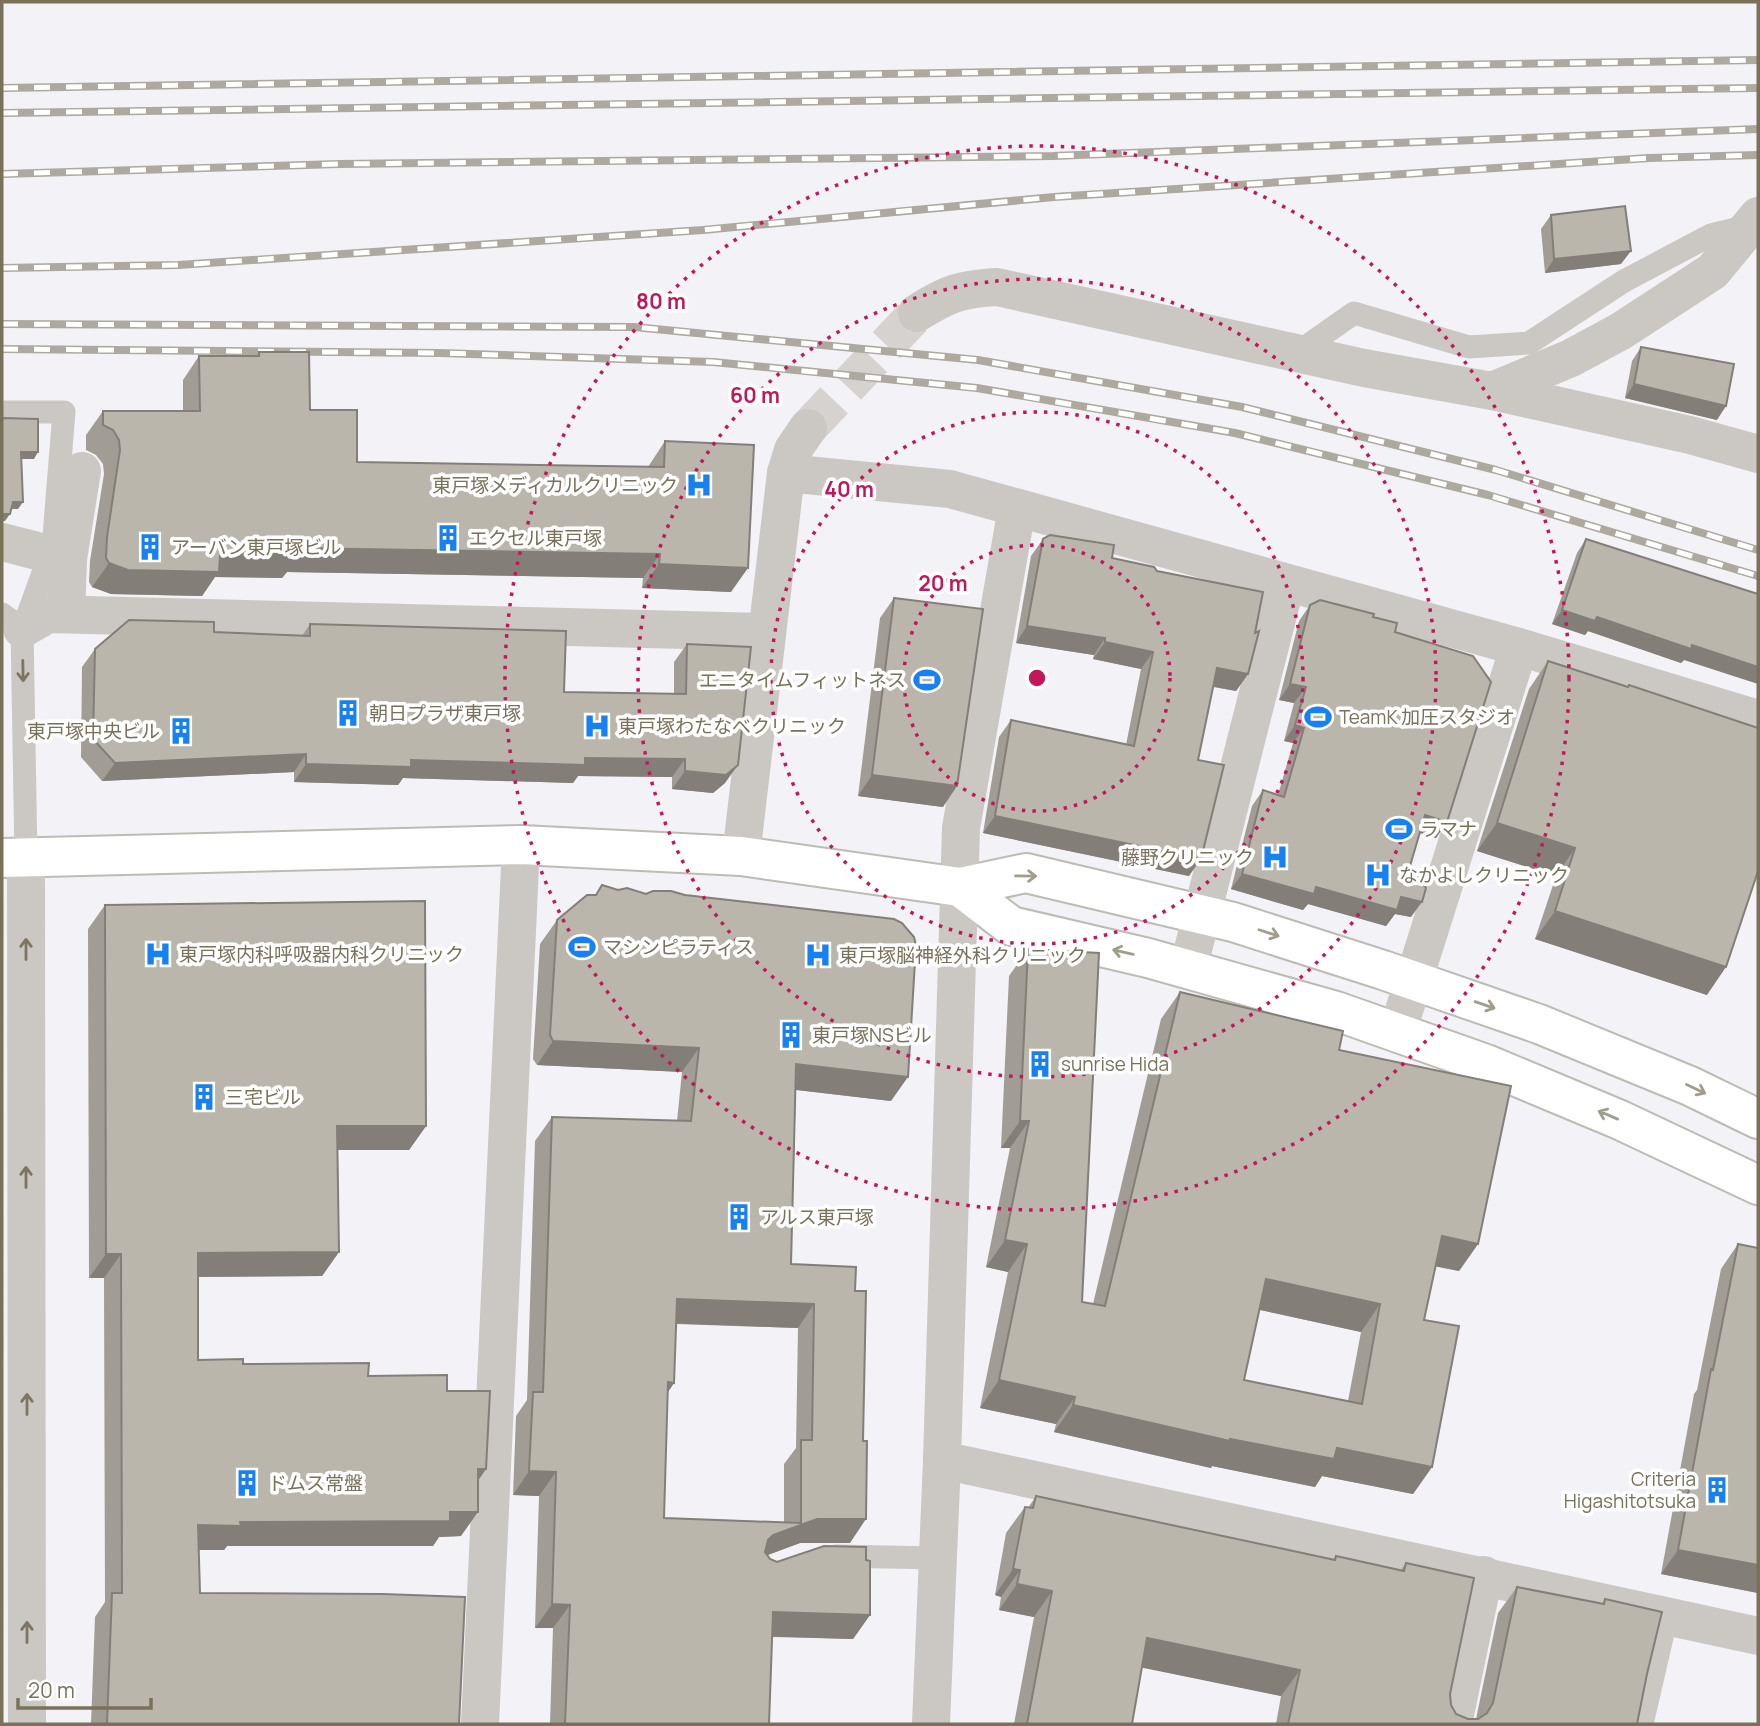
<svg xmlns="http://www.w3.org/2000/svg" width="1760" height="1726" font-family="Manrope,'Noto Sans JP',sans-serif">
<rect width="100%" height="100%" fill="#f3f2f6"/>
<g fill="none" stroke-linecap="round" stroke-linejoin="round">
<polyline stroke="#d5d2cf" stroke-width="38" stroke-dasharray="38 19" stroke-linecap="butt" points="808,428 917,313"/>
<defs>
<g id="secondary">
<polyline points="2,858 521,845 741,856 960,887 1026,873 1233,922 1383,970 1539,1024 1690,1086 1758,1119"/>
<polyline points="960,887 1011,926 1148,958 1336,1011 1486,1064 1620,1120 1758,1185"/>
</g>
</defs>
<use href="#secondary" stroke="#bebbb3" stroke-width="42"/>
<g stroke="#cbc8c3" stroke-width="23">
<polyline points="1297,353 1354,313 1469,347 1529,343 1624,281 1711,235 1748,226"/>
<polyline points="2,412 64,412 54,536 50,554 23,628"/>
<polyline points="2,614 22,629 26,858"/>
<polyline points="836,1556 938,1558"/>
<polyline points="1642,1724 1667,1616"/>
</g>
<g stroke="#cbc8c3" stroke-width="38">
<path d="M917,313C947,294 960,289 997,287L1364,368L1492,391L1571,358L1621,331"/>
<polyline points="1492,391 1690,435 1758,454"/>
<polyline points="786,473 950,489 1519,647 1758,719"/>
<polyline points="2,542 68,559 66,614"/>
<polyline points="68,559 82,471"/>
<polyline points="22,629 48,614 767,632"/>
<polyline points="741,856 786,473 793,450 808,428"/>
<polyline points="26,858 27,1724"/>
<polyline points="1188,969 1286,583"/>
<polyline points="1397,1033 1519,647"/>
<polyline points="942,1460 1758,1636"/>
<polyline points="480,1724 521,845"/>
<polyline points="931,1724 942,1460 961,828 1017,508"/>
<polyline points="1453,1724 1484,1575"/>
</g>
<use href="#secondary" stroke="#fff" stroke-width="38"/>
<defs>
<g id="rail">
<polyline points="2,88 1758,60"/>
<polyline points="2,113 1758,88"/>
<polyline points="2,174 340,164 1053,156 1758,129"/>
<polyline points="2,268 178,265 703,230 1054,197 1649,158 1758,155"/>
<polyline points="2,324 634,327 978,360 1242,407 1496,470 1758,550"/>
<polyline points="2,349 440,353 713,362 977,388 1235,433 1488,495 1758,576"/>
</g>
</defs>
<use href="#rail" stroke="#ada99f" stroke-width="8"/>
<use href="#rail" stroke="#fff" stroke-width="5" stroke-dasharray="16" stroke-linecap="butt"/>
<polyline stroke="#cbc8c3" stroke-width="38" points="1621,331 1713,271 1758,216"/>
</g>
<g fill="#a19d94" fill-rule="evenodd">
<polygon points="1551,215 1621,264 1545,273 1541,229"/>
<polygon points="1641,347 1717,420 1625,398 1632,361"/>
<polygon points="259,352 310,410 357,462 648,467 665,441 731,592 642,588 643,578 287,572 282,578 215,577 202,596 111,594 92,587 89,582 90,561 104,474 103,464 96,455 86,450 86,435 103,411 183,411 183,380 199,356 256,356"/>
<polygon points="1043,539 1157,571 1255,633 1248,674 1236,691 1213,687 1198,760 1189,876 983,833 999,737 1011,720 1126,745 1141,669 1093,659 1094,655 1016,643 1031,556"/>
<polygon points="1586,539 1684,660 1681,663 1588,631 1585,635 1552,624 1577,553"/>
<polygon points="894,598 943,807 858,796 880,618"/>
<polygon points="1310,605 1373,617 1395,632 1447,822 1436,838 1420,833 1410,866 1411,917 1395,914 1386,926 1308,904 1303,910 1231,889 1252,806 1263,790 1278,795 1293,743 1284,741 1294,703 1279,700 1299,621"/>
<polygon points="310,624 564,692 674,694 674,662 687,644 725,783 713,793 672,789 672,777 578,776 573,783 403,778 398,785 294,782 294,772 102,781 81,757 82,667 95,649 214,632 302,636"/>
<polygon points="1548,661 1627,687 1629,685 1707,995 1535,939 1556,876 1477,851 1529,689"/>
<polygon points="105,905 426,1126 409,1150 338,1150 339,1252 322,1276 198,1277 198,1360 368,1376 447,1391 486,1469 478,1480 461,1536 439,1537 433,1546 227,1546 224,1550 199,1550 200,1593 459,1724 91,1724 95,1617 105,1602 104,1278 89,1278 88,929"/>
<path d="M557,920L891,1101L796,1090L791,1264L856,1267L850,1543H800L767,1555L770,1559L777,1562L866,1560L870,1615L853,1639L772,1637L769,1724H550L553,1628H535L539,1496L513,1495L516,1416L527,1400L535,1141L552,1117L677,1121L682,1072L537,1065L533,1059L540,944ZM676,1324L798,1328L796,1448L784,1464V1522L664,1518L667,1393L674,1383Z"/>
<path d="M1028,949L1082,1302L1093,1304L1161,1019L1180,992L1339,1050L1478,1244L1459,1271L1436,1266L1424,1320L1432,1467L1413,1494L1322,1476L1315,1487L1212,1466L1211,1468L1054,1432L1056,1424L980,1408L1008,1272L986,1267L1010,1148H1001L1009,976ZM1260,1310L1361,1332L1348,1401L1244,1380Z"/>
<polygon points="1738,1244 1758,1593 1661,1574 1694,1394 1697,1390 1721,1269"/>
<polygon points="1036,1496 1333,1560 1336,1556 1400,1571 1406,1563 1450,1694 1451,1705 1456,1714 1468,1719 1476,1719 1498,1613 1517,1587 1602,1604 1605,1599 1647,1674 1637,1724 1276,1724 1281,1696 1142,1667 1132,1724 1014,1724 1034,1617 999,1610 1001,1597 995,1595 1006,1533 1025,1507 1028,1508"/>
</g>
<g fill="#837f78">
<polygon points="1631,251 1621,264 1545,273 1554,259"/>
<polygon points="1634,384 1726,406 1717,420 1625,398"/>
<polygon points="21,452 38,452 34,459 16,459"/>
<polygon points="13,502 23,502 18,509 8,509"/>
<polygon points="2,514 10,514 5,521 2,521"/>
<polygon points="299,548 660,554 643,578 287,572 282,578 215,577 202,596 111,594 92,587 109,563 220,556 230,553"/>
<polygon points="659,564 748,568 731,592 642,588"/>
<polygon points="1562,610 1597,617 1692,645 1758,667 1758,684 1684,660 1681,663 1588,631 1585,635 1552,624"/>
<polygon points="1027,626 1105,638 1094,655 1016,643"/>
<polygon points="1105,642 1153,652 1141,669 1093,659"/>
<polygon points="1217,668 1248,674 1236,691 1205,685"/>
<polygon points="1290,684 1306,687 1294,703 1279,700"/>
<polygon points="1295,725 1304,728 1293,743 1284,741"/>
<polygon points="306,754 294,772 102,781 115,763"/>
<polygon points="585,758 685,759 672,777 578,776 573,783 403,778 398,785 294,782 306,764 411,760"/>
<polygon points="738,765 725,783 713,793 672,789 685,771"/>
<polygon points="872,775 957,786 943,807 858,796"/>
<polygon points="1425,815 1447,822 1436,838 1414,831"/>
<polygon points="995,816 1201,859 1189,876 983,833"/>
<polygon points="1497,823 1575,848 1556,876 1477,851"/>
<polygon points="1242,874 1316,887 1401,897 1422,902 1411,917 1395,914 1386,926 1308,904 1303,910 1231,889"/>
<polygon points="1555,911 1726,967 1707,995 1535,939"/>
<polygon points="553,1041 699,1048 682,1072 537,1065"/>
<polygon points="796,1064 908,1077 891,1101 780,1088"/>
<polygon points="1020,1121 1029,1121 1010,1148 1001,1148"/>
<polygon points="337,1126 426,1126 409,1150 320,1150"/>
<polygon points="1442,1236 1478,1244 1459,1271 1423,1264"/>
<polygon points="1005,1240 1027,1244 1008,1272 986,1267"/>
<polygon points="339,1252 322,1276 181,1277 198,1253"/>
<polygon points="106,1254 121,1254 104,1278 89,1278"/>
<polygon points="1266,1279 1380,1304 1361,1332 1247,1307"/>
<polygon points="677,1299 814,1304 798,1328 660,1323"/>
<polygon points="999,1380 1075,1397 1056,1424 980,1408"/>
<polygon points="668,1382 674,1383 658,1407"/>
<polygon points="1073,1405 1230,1439 1337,1448 1432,1467 1413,1494 1322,1476 1315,1487 1212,1466 1211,1468 1054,1432"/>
<polygon points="478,1469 486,1469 469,1494"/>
<polygon points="529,1471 556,1472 539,1496 513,1495"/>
<polygon points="450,1512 478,1512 461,1536 439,1537 433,1546 227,1546 224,1550 181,1550 198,1525 240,1522"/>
<polygon points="817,1519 866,1519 850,1543 800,1543 757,1559 768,1540 773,1535"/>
<polygon points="1678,1550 1758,1565 1758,1593 1661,1574"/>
<polygon points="1013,1569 1020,1570 1001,1597 995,1595"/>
<polygon points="1017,1584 1052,1591 1034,1617 999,1610"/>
<polygon points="552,1604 570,1605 553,1628 535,1628"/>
<polygon points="773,1612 870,1615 853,1639 756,1636"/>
<polygon points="1147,1638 1300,1670 1281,1696 1129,1665"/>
</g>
<g fill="#bbb6ac" stroke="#837f78" stroke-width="2" fill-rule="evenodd">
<polygon points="1625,206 1631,251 1554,259 1551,215"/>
<polygon points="1641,347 1734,364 1726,406 1634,384"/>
<polygon points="259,352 309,352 310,410 357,410 357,462 664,467 665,441 754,445 748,568 659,564 660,554 299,548 299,554 230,553 230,556 220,556 219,572 128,570 109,563 106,558 107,537 120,450 119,440 113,430 103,425 103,411 200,411 199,356 259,356"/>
<polygon points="2,418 38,419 38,452 21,452 23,502 13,502 10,514 2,514"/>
<polygon points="1050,535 1114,545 1112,558 1154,567 1157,571 1263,592 1255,633 1259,631 1248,674 1217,668 1198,760 1224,765 1201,859 995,816 1011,720 1134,746 1153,652 1105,642 1105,638 1027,626 1043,539"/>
<polygon points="1586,539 1758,594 1758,667 1692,645 1691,649 1597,617 1595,621 1562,610"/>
<polygon points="894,598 983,609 957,786 872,775"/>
<polygon points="1320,600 1374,614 1373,617 1397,623 1395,632 1473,656 1491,682 1447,822 1425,815 1410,866 1426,888 1422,902 1401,897 1397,910 1316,887 1314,894 1242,874 1263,790 1284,797 1304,728 1295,725 1306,687 1290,684 1310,605"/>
<polygon points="129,620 214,622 214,632 310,636 310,624 566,631 564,692 686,694 687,644 751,647 738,765 726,775 685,771 685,759 585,758 585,765 411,760 411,767 306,764 306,754 115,763 93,739 95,649"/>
<polygon points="1548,661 1628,687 1629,685 1758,728 1758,871 1726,967 1555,911 1575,848 1497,823"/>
<path d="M602,885L618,890L627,888L646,894L653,891H671L685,895L894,919L902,923L914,937L916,945L908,1077L796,1064L791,1264L856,1267L855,1291H866L863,1441H867L866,1519H817L773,1535L768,1540L765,1552L770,1559L777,1562L824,1546L866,1547V1560L870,1561V1615L773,1612L769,1724H565L570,1605L552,1604L556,1472L529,1471L533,1392H543L552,1117L691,1121L699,1048L553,1041L550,1035L557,920L587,895H596ZM677,1299L814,1304L812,1440H801V1523L664,1518L668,1382L674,1383Z"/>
<polygon points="425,901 426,1126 337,1126 339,1252 198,1253 198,1360 243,1359 243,1364 369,1363 368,1376 447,1375 447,1391 490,1391 486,1469 478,1469 478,1512 450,1512 450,1521 240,1522 241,1526 198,1525 200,1593 383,1594 465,1597 459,1724 107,1724 112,1593 122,1593 121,1254 106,1254 105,905"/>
<path d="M1028,949L1099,953L1082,1302L1105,1306L1180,992L1343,1031L1339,1050L1511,1086L1478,1244L1442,1236L1424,1320L1459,1326L1432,1467L1337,1448L1334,1459L1230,1439V1441L1073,1405L1075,1397L999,1380L1027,1244L1005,1240L1029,1121H1020ZM1266,1279L1380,1304L1362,1404L1244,1380Z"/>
<polygon points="1738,1244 1758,1248 1758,1565 1678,1550 1711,1369 1713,1370"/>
<polygon points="1036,1496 1335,1560 1336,1556 1404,1571 1406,1563 1474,1578 1450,1694 1451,1705 1456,1714 1468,1719 1478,1719 1487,1713 1493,1703 1517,1587 1604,1604 1605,1599 1662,1612 1647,1674 1637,1724 1288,1724 1300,1670 1147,1638 1132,1724 1027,1724 1052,1591 1017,1584 1020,1570 1013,1569 1025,1507 1033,1508"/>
</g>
<defs><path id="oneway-shaft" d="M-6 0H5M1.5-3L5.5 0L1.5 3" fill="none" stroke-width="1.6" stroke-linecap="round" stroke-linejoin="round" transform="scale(1.75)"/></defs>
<g stroke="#7e7560">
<use href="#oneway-shaft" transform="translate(23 671) rotate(89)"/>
<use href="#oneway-shaft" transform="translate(26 949) rotate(-90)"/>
<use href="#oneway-shaft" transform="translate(26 1177) rotate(-90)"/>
<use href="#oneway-shaft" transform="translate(27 1404) rotate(-90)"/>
<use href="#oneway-shaft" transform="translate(27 1632) rotate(-90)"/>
</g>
<g stroke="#a29c8c">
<use href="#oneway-shaft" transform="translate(1026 876) rotate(1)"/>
<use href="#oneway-shaft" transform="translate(1269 933) rotate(18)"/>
<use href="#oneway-shaft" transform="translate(1123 952) rotate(-167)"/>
<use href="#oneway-shaft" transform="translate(1485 1005) rotate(19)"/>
<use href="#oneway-shaft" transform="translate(1696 1089) rotate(25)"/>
<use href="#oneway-shaft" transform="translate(1608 1115) rotate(-157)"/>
</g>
<g fill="none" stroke="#c2185b" stroke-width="3.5" stroke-dasharray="3.5 7">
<circle cx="1037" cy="678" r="133"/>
<circle cx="1037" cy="678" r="266"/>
<circle cx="1037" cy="678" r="399"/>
<circle cx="1037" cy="678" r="532"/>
</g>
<defs>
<symbol id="hospital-bare" viewBox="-9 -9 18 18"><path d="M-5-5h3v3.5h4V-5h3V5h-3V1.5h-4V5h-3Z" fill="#1781f2" stroke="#fff" stroke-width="2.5" paint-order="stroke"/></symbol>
<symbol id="building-bare" viewBox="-9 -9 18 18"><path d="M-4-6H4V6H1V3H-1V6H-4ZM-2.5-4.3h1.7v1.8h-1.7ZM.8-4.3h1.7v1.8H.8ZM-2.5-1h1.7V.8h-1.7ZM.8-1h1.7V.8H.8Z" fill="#1781f2" stroke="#fff" stroke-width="2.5" paint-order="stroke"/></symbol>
<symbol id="stadium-bare" viewBox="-9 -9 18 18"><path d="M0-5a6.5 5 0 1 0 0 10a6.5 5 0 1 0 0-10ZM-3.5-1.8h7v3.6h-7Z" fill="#1781f2" stroke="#fff" stroke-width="2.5" paint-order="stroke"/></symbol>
</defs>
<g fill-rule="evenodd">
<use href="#hospital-bare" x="680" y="466" width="38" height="38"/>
<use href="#building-bare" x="429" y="519" width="38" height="38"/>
<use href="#building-bare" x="131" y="528" width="38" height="38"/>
<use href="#stadium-bare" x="908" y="661" width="38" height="38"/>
<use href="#building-bare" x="329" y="694" width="38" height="38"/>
<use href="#stadium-bare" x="1299" y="698" width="38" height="38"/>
<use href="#hospital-bare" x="578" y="707" width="38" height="38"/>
<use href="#building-bare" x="162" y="712" width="38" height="38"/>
<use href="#stadium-bare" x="1380" y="810" width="38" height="38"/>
<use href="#hospital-bare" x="1256" y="838" width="38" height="38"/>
<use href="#hospital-bare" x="1359" y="856" width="38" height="38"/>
<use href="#stadium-bare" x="563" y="928" width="38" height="38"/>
<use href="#hospital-bare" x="139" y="935" width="38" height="38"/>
<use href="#hospital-bare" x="799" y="936" width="38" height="38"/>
<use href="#building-bare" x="772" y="1016" width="38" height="38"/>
<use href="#building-bare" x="1021" y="1045" width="38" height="38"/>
<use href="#building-bare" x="185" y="1078" width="38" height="38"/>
<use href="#building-bare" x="720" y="1198" width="38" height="38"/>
<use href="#building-bare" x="228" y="1464" width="38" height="38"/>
<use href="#building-bare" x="1698" y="1471" width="38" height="38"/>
</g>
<g text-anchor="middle" stroke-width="7" stroke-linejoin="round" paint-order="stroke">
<g font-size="19" fill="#7a715b" stroke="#fff" text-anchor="start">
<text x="678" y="492" text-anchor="end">東戸塚メディカルクリニック</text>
<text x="469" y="545">エクセル東戸塚</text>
<text x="171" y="554">アーバン東戸塚ビル</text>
<text x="906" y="687" text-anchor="end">エニタイムフィットネス</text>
<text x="369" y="720">朝日プラザ東戸塚</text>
<text x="1339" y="724">TeamK 加圧スタジオ</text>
<text x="618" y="733">東戸塚わたなべクリニック</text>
<text x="160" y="738" text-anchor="end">東戸塚中央ビル</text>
<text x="1420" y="836">ラマナ</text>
<text x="1254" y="864" text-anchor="end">藤野クリニック</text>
<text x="1399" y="882">なかよしクリニック</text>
<text x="603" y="954">マシンピラティス</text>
<text x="179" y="961">東戸塚内科呼吸器内科クリニック</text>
<text x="839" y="962">東戸塚脳神経外科クリニック</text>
<text x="812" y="1042">東戸塚NSビル</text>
<text x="1061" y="1071">sunrise Hida</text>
<text x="225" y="1104">三宅ビル</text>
<text x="760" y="1224">アルス東戸塚</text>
<text x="1696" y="1486" text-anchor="end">Criteria<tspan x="1696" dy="22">Higashitotsuka</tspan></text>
<text x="268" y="1490">ドムス常盤</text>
</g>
</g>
<circle cx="1037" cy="678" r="10" fill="#c2185b" stroke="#fff" stroke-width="3.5"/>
<g font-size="21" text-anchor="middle" font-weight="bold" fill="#c2185b" stroke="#fff" stroke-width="7" stroke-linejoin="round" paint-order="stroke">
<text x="661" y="309">80 m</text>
<text x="755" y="403">60 m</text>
<text x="849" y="497">40 m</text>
<text x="943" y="591">20 m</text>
</g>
<rect width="1760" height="1726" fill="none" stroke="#7a715b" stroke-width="7"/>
<path d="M18 1698v10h133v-10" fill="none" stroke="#7a715b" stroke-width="3.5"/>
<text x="28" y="1698" font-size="21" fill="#7a715b" stroke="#ffffff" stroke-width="5" paint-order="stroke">20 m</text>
</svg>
